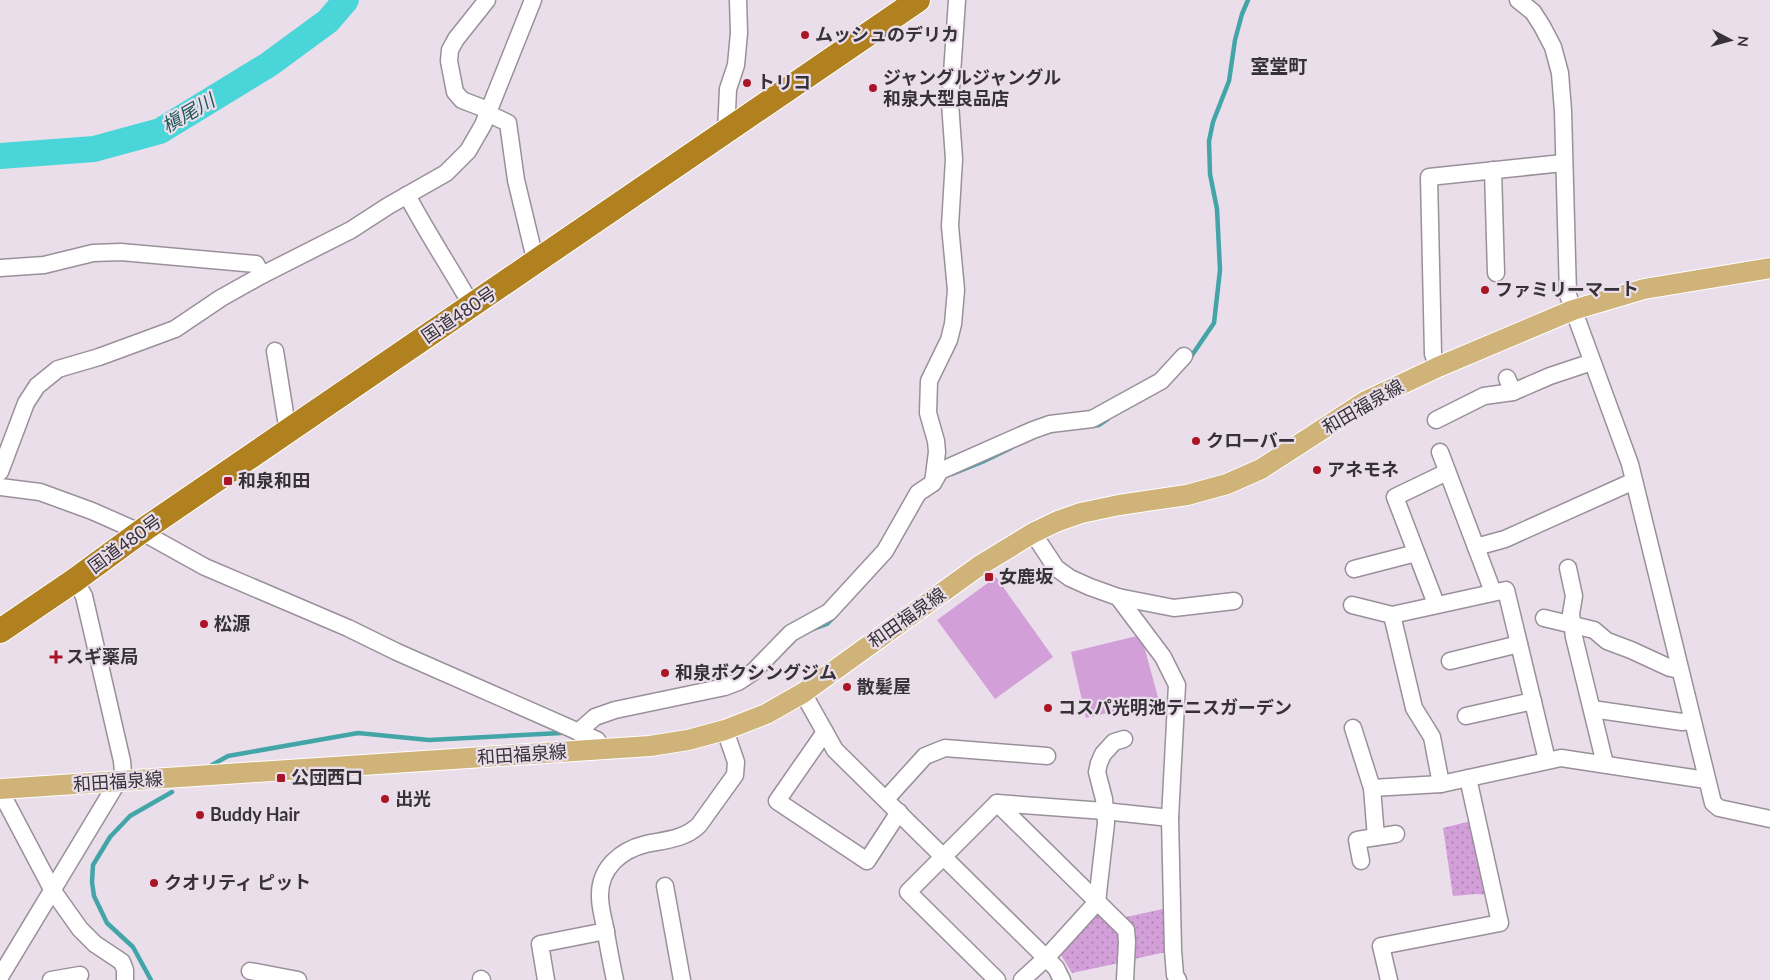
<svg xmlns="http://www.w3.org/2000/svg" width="1770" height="980" font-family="Lato,'Noto Sans JP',sans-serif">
<defs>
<pattern id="park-dots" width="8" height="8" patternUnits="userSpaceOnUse" patternTransform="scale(1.25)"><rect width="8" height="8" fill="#d39fd8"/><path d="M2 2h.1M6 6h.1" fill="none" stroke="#ac82b0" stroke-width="1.8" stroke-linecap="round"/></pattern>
</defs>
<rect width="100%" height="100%" fill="#e9deea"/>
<g fill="url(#park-dots)">
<polygon points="1471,821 1489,895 1476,894 1453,896 1443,828"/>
<polygon points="1163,909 1163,929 1166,952 1134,959 1130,925 1126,917"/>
<path d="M1095,915H1099C1121,934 1120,934 1119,963L1072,973L1061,955V948Z"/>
</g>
<g fill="#d39fd8">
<polygon points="996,577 1053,657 995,699 937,620"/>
<polygon points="1141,635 1159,701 1086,718 1071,652"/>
</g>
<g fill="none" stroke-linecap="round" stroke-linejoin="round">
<g stroke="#44a5a8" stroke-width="4.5">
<polyline points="1188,361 1214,323 1220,270 1217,209 1210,174 1209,141 1213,122 1229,81 1235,40 1242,14 1248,0"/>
<polyline points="1092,426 1099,425 1108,419"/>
<polyline points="952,474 982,462 1011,448"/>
<polyline points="813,629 827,624 834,617"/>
<polyline points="212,765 228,756 358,733 429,740 561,733"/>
<polyline points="151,980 133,947 107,923 94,896 92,882 93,865 110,837 130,816 172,792"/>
</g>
<polyline stroke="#4ad6d9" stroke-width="26" points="0,156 94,149 160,131 268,65 328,21 346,0"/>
<defs>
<g id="minor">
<polyline points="487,0 456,39 450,50 449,61 455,92 462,100 488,110"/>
<polyline points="1518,0 1533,12 1542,26 1553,47 1560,73 1563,111 1568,295 1630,464 1713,803 1719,808 1770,819"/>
<polyline points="487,113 508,123 516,180 536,263"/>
<polyline points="726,132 728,89 736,65 739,33 738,0"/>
<polyline points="1493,170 1496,273"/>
<path d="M407,195C427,233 451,269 472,306"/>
<polyline points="0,268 44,265 93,253 121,252 256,264 262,275"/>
<polyline points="275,351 288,432"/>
<polyline points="1438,367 1433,354 1429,177 1563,163"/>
<polyline points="1507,378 1513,392"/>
<polyline points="1436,420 1484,396 1513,392 1550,376 1592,362"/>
<polyline points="1440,452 1493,592"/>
<polyline points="0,472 26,403 37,386 58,369 99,357 175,329 221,298 262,275 351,230 388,206 446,173 468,151 483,125 533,0"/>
<polyline points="933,483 940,471 1033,430 1050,424 1092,419 1161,381 1184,356"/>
<polyline points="0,487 40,492 92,511 151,537 205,567 348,628 397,652 597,740 602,749"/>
<polyline points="1033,533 1056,568 1070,578 1090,587 1118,597 1163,657 1177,685 1170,818 1173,950 1175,975 1178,980"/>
<polyline points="1476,547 1505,539 1634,481"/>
<polyline points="1568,568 1574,596 1571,614 1574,637 1605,764"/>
<polyline points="1354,569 1416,553"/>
<polyline points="1118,597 1174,608 1234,601"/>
<polyline points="1436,604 1395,497 1447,472"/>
<polyline points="1352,605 1392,615"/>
<polyline points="1544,618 1594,630 1607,641 1631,650 1670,668 1680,670"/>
<polyline points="1450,661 1519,644"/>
<polyline points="803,693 835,750 1046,958 1056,968 1062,980"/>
<polyline points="1592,709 1682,722 1692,721"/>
<polyline points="1466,716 1533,701"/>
<polyline points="1353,728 1372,788 1376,837"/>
<polyline points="578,732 595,717 615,710 725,687 738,682 753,672 791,633 829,612 885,551 918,493 933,483 937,452 936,441 928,413 929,381 949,340 953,324 956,290 950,226 954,159 950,103 957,0"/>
<polyline points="825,732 777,801 867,861 899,812"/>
<polyline points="1441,784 1432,737 1414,708 1392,615 1506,590 1547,760"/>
<polyline points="1372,788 1441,784 1561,758 1706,780"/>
<polyline points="4,789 5,800 53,891 80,929 95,944 122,962 125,970 125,980"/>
<polyline points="886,799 925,756 945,748 1047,756"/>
<polyline points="997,803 908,892 997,980"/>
<polyline points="1361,861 1357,840 1396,834"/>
<polyline points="665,886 682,980"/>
<polyline points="250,971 298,980"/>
<polyline points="0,977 123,773 122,761 84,596 75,580"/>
<polyline points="481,979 482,980"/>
<polyline points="51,980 80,975"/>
<polyline points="546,980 540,944 606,931"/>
<path d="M615,980C611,962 608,945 605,927C603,917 600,907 600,897C599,868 621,850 646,844C666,840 685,839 699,825L735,775L736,762L725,730"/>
<polyline points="1022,980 1046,958 1097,902 1106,823 1104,799 1097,772 1099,763 1103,754 1114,742 1124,739"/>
<polyline points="1125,980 1127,942 1126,930 997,803 1104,811 1170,818"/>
<polyline points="1389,980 1381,946 1500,923 1468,778"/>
</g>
<polyline id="major" points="0,789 650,746 688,740 725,730 766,714 803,693 979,566 1033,533 1058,521 1081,513 1119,505 1187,495 1227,484 1261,469 1366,401 1438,367 1573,310 1644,289 1770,268"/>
<polyline id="highway" points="0,631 75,580 146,528 918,0"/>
</defs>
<use href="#minor" stroke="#9a909b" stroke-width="19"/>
<use href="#major" stroke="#fff" stroke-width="22"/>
<use href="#highway" stroke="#fff" stroke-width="26"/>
<use href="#minor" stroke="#fff" stroke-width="16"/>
<use href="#major" stroke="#d0b379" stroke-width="20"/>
<use href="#highway" stroke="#b18120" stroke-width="24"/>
</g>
<g fill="#aa1526" stroke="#e9deea" stroke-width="2">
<circle cx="805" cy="35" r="5"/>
<circle cx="747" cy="83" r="5"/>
<circle cx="873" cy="88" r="5"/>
<circle cx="1485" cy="290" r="5"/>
<circle cx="1196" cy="441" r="5"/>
<circle cx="1317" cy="470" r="5"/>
<rect x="223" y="476" width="10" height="10" rx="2.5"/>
<rect x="984" y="572" width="10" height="10" rx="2.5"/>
<circle cx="204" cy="624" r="5"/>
<path d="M53.5 649.5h5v5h5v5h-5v5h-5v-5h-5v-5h5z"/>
<circle cx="665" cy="673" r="5"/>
<circle cx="847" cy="687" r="5"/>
<circle cx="1048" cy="708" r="5"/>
<rect x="276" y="773" width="10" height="10" rx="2.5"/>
<circle cx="385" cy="799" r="5"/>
<circle cx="200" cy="815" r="5"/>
<circle cx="154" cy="883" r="5"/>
</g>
<g text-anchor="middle" stroke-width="4.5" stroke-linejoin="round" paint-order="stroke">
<g font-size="18" font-weight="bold" fill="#363237" stroke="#e9deea" text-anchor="start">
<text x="815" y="41">ムッシュのデリカ</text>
<text x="883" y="84">ジャングルジャングル<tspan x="883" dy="21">和泉大型良品店</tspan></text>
<text x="757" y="89">トリコ</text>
<text x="1495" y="296">ファミリーマート</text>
<text x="1206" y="447">クローバー</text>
<text x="1327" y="476">アネモネ</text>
<text x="238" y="487">和泉和田</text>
<text x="999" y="583">女鹿坂</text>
<text x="214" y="630">松源</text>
<text x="66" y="663">スギ薬局</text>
<text x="675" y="679">和泉ボクシングジム</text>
<text x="857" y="693">散髪屋</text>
<text x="1058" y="714">コスパ光明池テニスガーデン</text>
<text x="291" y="784">公団西口</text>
<text x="395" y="805">出光</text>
<text x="210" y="821">Buddy Hair</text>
<text x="164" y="889">クオリティ ピット</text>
</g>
<g font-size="18" fill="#363237" stroke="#e9deea">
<text transform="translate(459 315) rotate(-34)" y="6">国道480号</text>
<text transform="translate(1363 407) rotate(-30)" y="6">和田福泉線</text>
<text transform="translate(125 544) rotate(-36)" y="6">国道480号</text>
<text transform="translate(907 618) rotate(-35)" y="6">和田福泉線</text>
<text transform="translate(522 755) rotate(-4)" y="6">和田福泉線</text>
<text transform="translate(118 782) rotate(-4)" y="6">和田福泉線</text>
</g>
<g font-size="19" font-weight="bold" fill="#363237" stroke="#e9deea">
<text x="1279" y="73">室堂町</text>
</g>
<g font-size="19" font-style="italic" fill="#205a5b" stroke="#e9deea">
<text transform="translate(188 113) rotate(-30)" y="7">槇尾川</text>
</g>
</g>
<g transform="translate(1730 40) rotate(96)" stroke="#e9deea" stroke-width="4" paint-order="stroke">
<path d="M0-4L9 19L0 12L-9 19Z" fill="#363237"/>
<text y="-8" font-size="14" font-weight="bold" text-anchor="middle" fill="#363237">N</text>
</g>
</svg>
